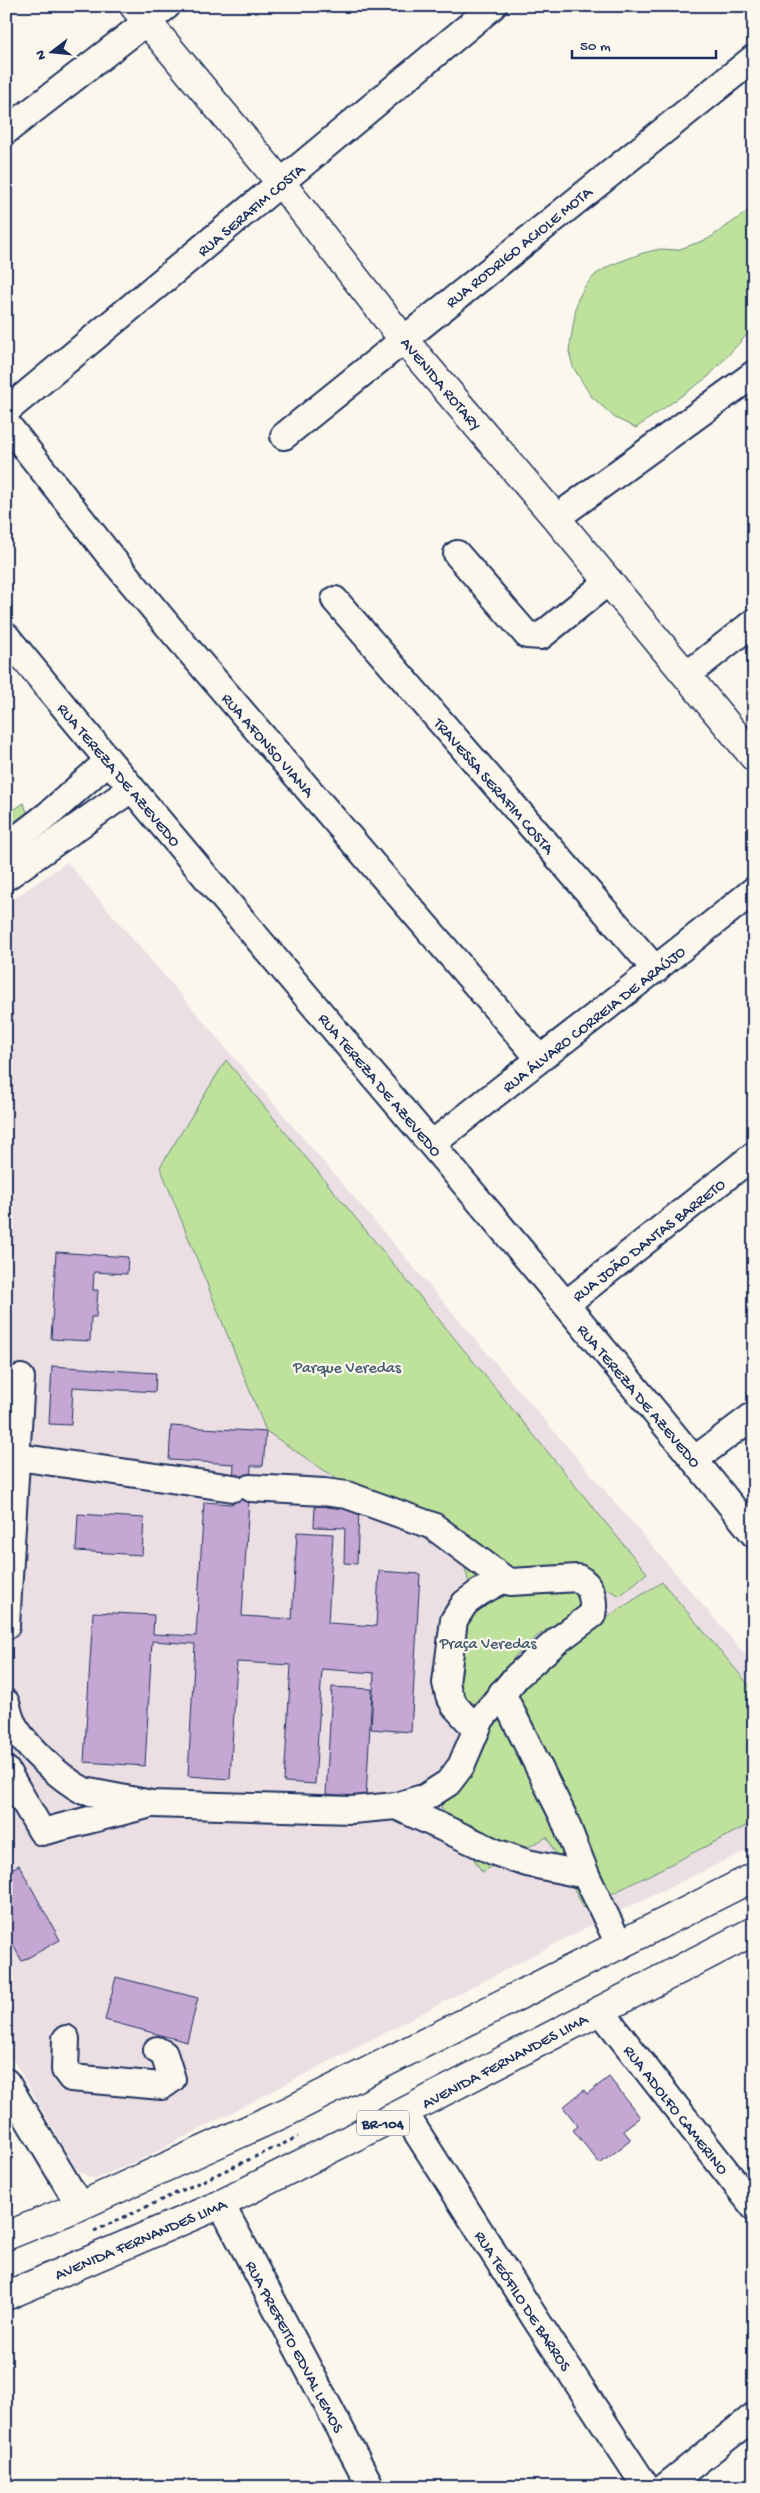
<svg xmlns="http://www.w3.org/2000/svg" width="760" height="2493" font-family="'Gochi Hand',sans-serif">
<rect width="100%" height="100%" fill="#fbf7ec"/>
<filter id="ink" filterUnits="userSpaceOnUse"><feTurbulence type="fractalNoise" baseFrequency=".02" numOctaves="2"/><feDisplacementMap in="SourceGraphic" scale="10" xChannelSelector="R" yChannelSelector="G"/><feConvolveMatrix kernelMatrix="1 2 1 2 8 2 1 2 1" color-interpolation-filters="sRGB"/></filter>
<g filter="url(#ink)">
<polygon fill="#ebdfe4" points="67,862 754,1665 754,1847 605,1918 144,2158 94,2179 77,2171 6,2047 6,904"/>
<g fill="#bee29c" stroke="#6c887d">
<polygon points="754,207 754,327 708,377 636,428 615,418 591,396 573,367 569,351 577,301 585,286 596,274 611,265 643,253 660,249 677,250 708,239"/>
<polygon points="24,803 28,815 6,830 6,815"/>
<polygon points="226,1060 647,1573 620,1596 574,1571 470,1587 454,1526 356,1492 266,1431 160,1167"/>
<polygon points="662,1582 754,1691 754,1822 584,1908 547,1837 482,1872 441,1807 486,1731 566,1643"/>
<path d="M583,1586L580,1608C558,1622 536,1635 518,1653C507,1664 495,1693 484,1700C473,1707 465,1701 458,1693L465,1619L492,1601L519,1591Z"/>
</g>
<g fill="#c5a7d3" stroke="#1b2f5e">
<polygon points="56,1252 128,1257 127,1274 94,1272 93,1290 98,1290 96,1317 91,1317 90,1341 51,1339"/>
<polygon points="52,1366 156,1373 155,1392 73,1387 71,1425 49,1424"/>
<polygon points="171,1426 266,1432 263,1466 251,1466 242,1616 292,1619 297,1532 333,1534 328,1623 376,1626 379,1571 420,1574 411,1732 371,1729 374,1673 322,1669 315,1784 284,1782 291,1665 237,1662 230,1779 188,1776 195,1644 152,1641 145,1766 84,1762 93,1612 154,1615 153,1634 196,1636 204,1502 232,1504 234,1464 169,1460"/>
<polygon points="315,1506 359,1508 357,1564 344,1563 345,1528 314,1527"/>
<polygon points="78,1514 144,1518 142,1555 76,1551"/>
<polygon points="332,1687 372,1689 366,1797 326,1794"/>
<polygon points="19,1865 60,1940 22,1961 6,1933 6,1872"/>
<polygon points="116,1977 198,1998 187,2042 105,2020"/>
<polygon points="609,2077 640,2117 623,2130 631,2140 600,2164 573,2130 578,2126 563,2107 584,2090 587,2094"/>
</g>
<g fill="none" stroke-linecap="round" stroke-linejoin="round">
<defs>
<g id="minor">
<polyline points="6,131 167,6"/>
<polyline points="6,411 493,6"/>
<polyline points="6,423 110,556 174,633 539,1058"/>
<polyline points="284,436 754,58"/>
<polyline points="556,518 754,374"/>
<polyline points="457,554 527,635 541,636 609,581"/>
<polyline points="335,600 656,970"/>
<path d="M6,636C252,938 510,1230 754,1534"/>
<polyline points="687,675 754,622"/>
<polyline points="6,847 49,814 108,761"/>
<polyline points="6,877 131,789"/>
<path d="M432,1144C538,1059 648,977 754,890"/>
<polyline points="566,1304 754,1155"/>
<polyline points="17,1457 233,1488"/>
<polyline points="694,1460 754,1415"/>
<polyline points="6,1626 21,1378"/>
<polyline points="502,1693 563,1816 586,1875 620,1946"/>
<path d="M6,1703C8,1709 9,1716 12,1722C24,1746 60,1778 84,1791L152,1804L352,1810L396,1806L426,1797L448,1783L461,1766L481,1719L517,1676L558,1640L592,1615C595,1601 592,1585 578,1578L511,1582L504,1579L433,1526L347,1495L324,1492L250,1488"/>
<polyline points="476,1729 455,1706 449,1695 446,1683 454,1620 465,1603 480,1592 504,1579"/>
<polyline points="6,1770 42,1832 144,1806"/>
<polyline points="396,1806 495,1852 527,1863 586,1875"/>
<polyline points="600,2010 754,2207"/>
<polyline points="66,2039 65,2070 71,2078 162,2086 172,2079 164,2054 157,2050"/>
<polyline points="6,2082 80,2206"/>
<polyline points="404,2112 535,2318 646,2487"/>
<polyline points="221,2204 371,2487"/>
<polyline points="665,2487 754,2416"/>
</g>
<polyline id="major" points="134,6 281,183 403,339 556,518 754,757"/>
<g id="highway">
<polyline points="6,2236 80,2206 289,2111 754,1877"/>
<polyline points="6,2296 221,2204 404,2112 754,1931"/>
</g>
</defs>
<use href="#minor" stroke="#1b2f5e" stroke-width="30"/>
<use href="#major" stroke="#1b2f5e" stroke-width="31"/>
<use href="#highway" stroke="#1b2f5e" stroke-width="31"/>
<polyline stroke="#1b2f5e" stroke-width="3" stroke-dasharray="4 4" stroke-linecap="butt" points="94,2231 298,2137"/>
<use href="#minor" stroke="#fbf7ec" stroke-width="26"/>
<use href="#major" stroke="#fbf7ec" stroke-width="28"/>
<use href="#highway" stroke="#fbf7ec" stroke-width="28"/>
</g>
</g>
<g text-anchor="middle" stroke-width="4.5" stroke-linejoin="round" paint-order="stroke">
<rect fill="#fbf7ec" stroke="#5e6b89" stroke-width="1" x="357" y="2110.5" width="52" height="25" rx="4"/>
<g font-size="15" font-weight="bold" fill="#1b2f5e">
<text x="383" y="2128">BR-104</text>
</g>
<g font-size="16" fill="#1b2f5e" stroke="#fbf7ec">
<text transform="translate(250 209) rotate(-40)" y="6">RUA SERAFIM COSTA</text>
<text transform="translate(518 246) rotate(-39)" y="6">RUA RODRIGO ACIOLE MOTA</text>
<text transform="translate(442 383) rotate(50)" y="6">AVENIDA ROTARY</text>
<text transform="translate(269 744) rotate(49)" y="6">RUA AFONSO VIANA</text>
<text transform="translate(120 774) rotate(50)" y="6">RUA TEREZA DE AZEVEDO</text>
<text transform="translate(495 785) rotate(49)" y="6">TRAVESSA SERAFIM COSTA</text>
<text transform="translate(593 1018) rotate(-38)" y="6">RUA ÁLVARO CORREIA DE ARAÚJO</text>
<text transform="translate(381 1084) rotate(50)" y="6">RUA TEREZA DE AZEVEDO</text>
<text transform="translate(648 1239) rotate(-38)" y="6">RUA JOÃO DANTAS BARRETO</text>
<text transform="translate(640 1395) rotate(50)" y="6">RUA TEREZA DE AZEVEDO</text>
<text transform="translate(504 2060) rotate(-28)" y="6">AVENIDA FERNANDES LIMA</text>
<text transform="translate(677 2109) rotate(52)" y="6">RUA ADOLFO CAMERINO</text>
<text transform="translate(140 2238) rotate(-23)" y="6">AVENIDA FERNANDES LIMA</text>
<text transform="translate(524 2300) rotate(57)" y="6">RUA TEÓFILO DE BARROS</text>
<text transform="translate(296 2346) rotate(62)" y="6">RUA PREFEITO EDVAL LEMOS</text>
</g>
<g font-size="16" fill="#445c6e" stroke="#fbf7ec">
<text x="347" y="1372">Parque Veredas</text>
<text x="488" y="1648">Praça Veredas</text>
</g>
</g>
<rect width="760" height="2493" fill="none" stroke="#fbf7ec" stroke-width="25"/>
<rect x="12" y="12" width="735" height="2468" fill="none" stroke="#1b2f5e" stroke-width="2" filter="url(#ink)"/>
<g transform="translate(52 52) rotate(254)" stroke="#fbf7ec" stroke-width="4" paint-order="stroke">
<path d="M0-4L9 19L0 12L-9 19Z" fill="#1b2f5e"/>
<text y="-8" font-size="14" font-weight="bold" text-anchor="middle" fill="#1b2f5e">N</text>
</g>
<path d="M572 50v8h144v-8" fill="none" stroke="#1b2f5e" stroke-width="2.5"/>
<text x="580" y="50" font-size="15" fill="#1b2f5e" stroke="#fbf7ec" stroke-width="4" paint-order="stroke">50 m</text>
</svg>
